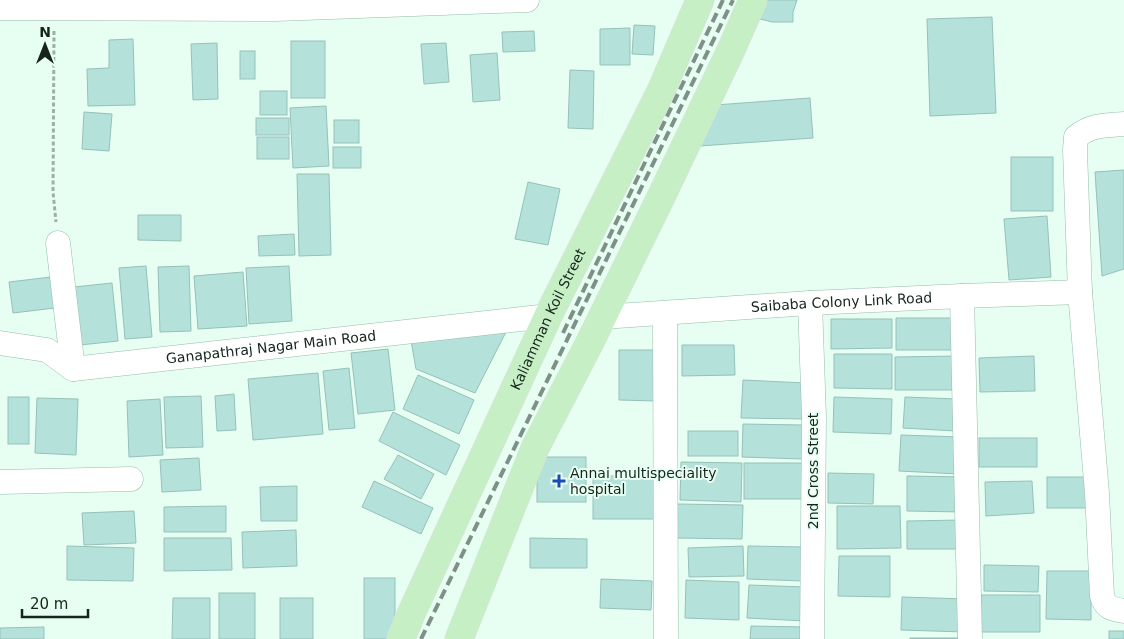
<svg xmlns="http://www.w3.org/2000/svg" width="1124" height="639" font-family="'DejaVu Sans',sans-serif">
<rect width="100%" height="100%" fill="#e7fef2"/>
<g fill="#b4e1d9" stroke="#95c1b9">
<polygon points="759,0 797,0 793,12 793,22 772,22 753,17"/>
<polygon points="992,17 996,113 930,116 927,19"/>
<polygon points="634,25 655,26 653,55 632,54"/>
<polygon points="630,28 630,65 600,65 600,29"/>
<polygon points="534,31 535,51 503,52 502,32"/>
<polygon points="133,39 135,105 88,106 87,69 109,68 109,40"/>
<rect x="291" y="41" width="34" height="57"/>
<polygon points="217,43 218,99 193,100 191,44"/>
<polygon points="446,43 449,82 424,84 421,44"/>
<rect x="240" y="51" width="15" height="28"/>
<polygon points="497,53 500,100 473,102 470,55"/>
<polygon points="570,70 594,71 593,129 568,128"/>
<rect x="260" y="91" width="27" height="24"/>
<polygon points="810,98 813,138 700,146 715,105"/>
<polygon points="326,106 329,166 293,168 290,108"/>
<polygon points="84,112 112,114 109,151 82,149"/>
<rect x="256" y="118" width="33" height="17"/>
<rect x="334" y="120" width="25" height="23"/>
<rect x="257" y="137" width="32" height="22"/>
<rect x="333" y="147" width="28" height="21"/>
<rect x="1011" y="157" width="42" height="54"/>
<polygon points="1124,170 1124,269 1102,276 1095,172"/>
<polygon points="297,174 329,174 331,255 299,256"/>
<polygon points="528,182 560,189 548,245 515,239"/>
<polygon points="138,215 181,215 181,241 138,240"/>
<polygon points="1047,216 1051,277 1009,280 1004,219"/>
<polygon points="294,234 295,255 259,256 258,236"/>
<polygon points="146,266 152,337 125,339 119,268"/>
<polygon points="189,266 191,331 160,332 158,267"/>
<polygon points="289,266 292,321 249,324 246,268"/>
<polygon points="243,272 247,326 198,329 194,276"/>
<polygon points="51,277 55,308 13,313 9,282"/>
<polygon points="112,283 118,341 80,345 74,287"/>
<polygon points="896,318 956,318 955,350 896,350"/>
<polygon points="831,319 892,319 892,348 831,349"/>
<polygon points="507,330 475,393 416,369 410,335"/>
<polygon points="682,345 734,345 735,375 682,376"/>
<polygon points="388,349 395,410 358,414 351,353"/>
<polygon points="619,350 657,350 656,401 619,400"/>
<polygon points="834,354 892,354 892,389 834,388"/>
<polygon points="958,356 958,390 895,390 895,357"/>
<polygon points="1034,356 1035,391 980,392 979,358"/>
<polygon points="349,368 355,428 329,430 323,371"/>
<polygon points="318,373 323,434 253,440 248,379"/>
<polygon points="418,375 474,400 459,434 403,409"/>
<polygon points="743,380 805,383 804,419 741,418"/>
<polygon points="234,394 236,430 217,431 215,396"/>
<polygon points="201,396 203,447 166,448 164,397"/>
<rect x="8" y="397" width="21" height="47"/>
<polygon points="834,397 892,399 891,434 833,432"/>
<polygon points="905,397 957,399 956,431 903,428"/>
<polygon points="37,398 78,399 76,455 35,453"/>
<polygon points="160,399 163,455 129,457 127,401"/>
<polygon points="393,412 460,445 446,475 379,441"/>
<polygon points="743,424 803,425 802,459 742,457"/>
<rect x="688" y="431" width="50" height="25"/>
<polygon points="901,435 960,437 958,474 899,471"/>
<rect x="979" y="438" width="58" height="29"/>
<polygon points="398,455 434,474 421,499 384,479"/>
<rect x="537" y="457" width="49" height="45"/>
<polygon points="199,458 201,490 162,492 160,460"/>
<polygon points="681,462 742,463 741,502 680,500"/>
<rect x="744" y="463" width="60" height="36"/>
<polygon points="828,473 874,474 873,504 828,503"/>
<rect x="593" y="476" width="64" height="43"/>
<polygon points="907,476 965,477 964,512 907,511"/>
<rect x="1047" y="477" width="41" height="31"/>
<polygon points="374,481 433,508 421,534 362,507"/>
<polygon points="1032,481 1034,513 986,516 985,482"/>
<polygon points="297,486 297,521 261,521 260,487"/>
<polygon points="677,504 743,505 742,539 677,538"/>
<polygon points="226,506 226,532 164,532 164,507"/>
<polygon points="837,506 900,506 901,548 837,549"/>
<polygon points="134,511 136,543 84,545 82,513"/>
<polygon points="961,520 961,549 907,549 907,521"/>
<polygon points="296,530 297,566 243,568 242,532"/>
<polygon points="164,538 231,538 232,570 164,571"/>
<polygon points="530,538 587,539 587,568 530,568"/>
<polygon points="67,546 134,548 133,581 67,580"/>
<polygon points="743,546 744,576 689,577 688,548"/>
<polygon points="748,546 804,547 803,581 747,579"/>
<polygon points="839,556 890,556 890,597 838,596"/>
<polygon points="984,565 1039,566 1038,592 984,591"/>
<polygon points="1047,571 1091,571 1091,620 1046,619"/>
<rect x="364" y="578" width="31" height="61"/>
<polygon points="601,579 652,581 651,610 600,608"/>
<polygon points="686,580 739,582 739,620 685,618"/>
<polygon points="749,585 806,587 805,621 747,618"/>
<rect x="219" y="593" width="36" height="46"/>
<polygon points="981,595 1040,595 1040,632 980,632"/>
<polygon points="902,597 966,599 965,632 901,630"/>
<polygon points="173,598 210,598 210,639 172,639"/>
<rect x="280" y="598" width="33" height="41"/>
<polygon points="751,626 806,627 806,639 750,639"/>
<polygon points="44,627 44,639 0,639 0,628"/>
<rect x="1109" y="631" width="15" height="8"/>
<rect x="910" y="638" width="55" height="1"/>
</g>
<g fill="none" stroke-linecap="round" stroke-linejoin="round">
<defs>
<g id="minor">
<polyline points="0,8 276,9 527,0"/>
<path d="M1124,124C1105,125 1091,125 1076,137L1075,150L1080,292L1097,493L1102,596C1105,608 1113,609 1124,611"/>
<polyline points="58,243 73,369"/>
<polyline points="962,296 970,639"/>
<polyline points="810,303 814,417 812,639"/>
<polyline points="665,314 666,639"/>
<path id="s1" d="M602,317L810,303L962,296L1080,292"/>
<path id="s2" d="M0,343L47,350L73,369L548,316"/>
<polyline points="0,482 131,479"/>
</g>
<g id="major">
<path id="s3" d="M401,639L411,614L551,310L661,91L700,0"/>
<polyline points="459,639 535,448 590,342 661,197 731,50 753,0"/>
</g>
</defs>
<use href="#minor" stroke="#97bca9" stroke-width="25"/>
<use href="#major" stroke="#dee0df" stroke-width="29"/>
<polyline stroke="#9cb0a6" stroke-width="3" stroke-dasharray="4 2.5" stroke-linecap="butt" points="54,31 53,192 56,222"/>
<use href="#minor" stroke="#fff" stroke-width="24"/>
<use href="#major" stroke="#c7efc5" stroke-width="28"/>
<g stroke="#7e9087" stroke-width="4" stroke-dasharray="10 5" stroke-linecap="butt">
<polyline points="563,333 723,0"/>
<polyline points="421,639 733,0"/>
</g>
</g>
<path fill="#184bb7" stroke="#e7fef2" stroke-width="2" d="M556.5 473.5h5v5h5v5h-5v5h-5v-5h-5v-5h5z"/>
<g text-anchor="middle" stroke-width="4" stroke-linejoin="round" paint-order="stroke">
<g font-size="14" fill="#16241d" stroke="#e7fef2">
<text dy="5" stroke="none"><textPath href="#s1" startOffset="240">Saibaba Colony Link Road</textPath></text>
<text dy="5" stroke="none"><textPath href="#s3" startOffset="352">Kaliamman Koil Street</textPath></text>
<text dy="5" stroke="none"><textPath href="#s2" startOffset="279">Ganapathraj Nagar Main Road</textPath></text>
<text transform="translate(813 471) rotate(-90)" y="5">2nd Cross Street</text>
</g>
<g font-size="14" fill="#16241d" stroke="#e7fef2" text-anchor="start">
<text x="570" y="478">Annai multispeciality<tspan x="570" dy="16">hospital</tspan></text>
</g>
</g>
<g transform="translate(45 45)" stroke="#e7fef2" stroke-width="4" paint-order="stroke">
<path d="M0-4L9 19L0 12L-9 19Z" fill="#16241d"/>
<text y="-8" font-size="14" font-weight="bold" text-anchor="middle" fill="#16241d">N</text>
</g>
<path d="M22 609v8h66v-8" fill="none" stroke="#16241d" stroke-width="2.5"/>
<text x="30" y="609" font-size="15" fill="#16241d" stroke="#e7fef2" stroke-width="4" paint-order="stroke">20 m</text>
</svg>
